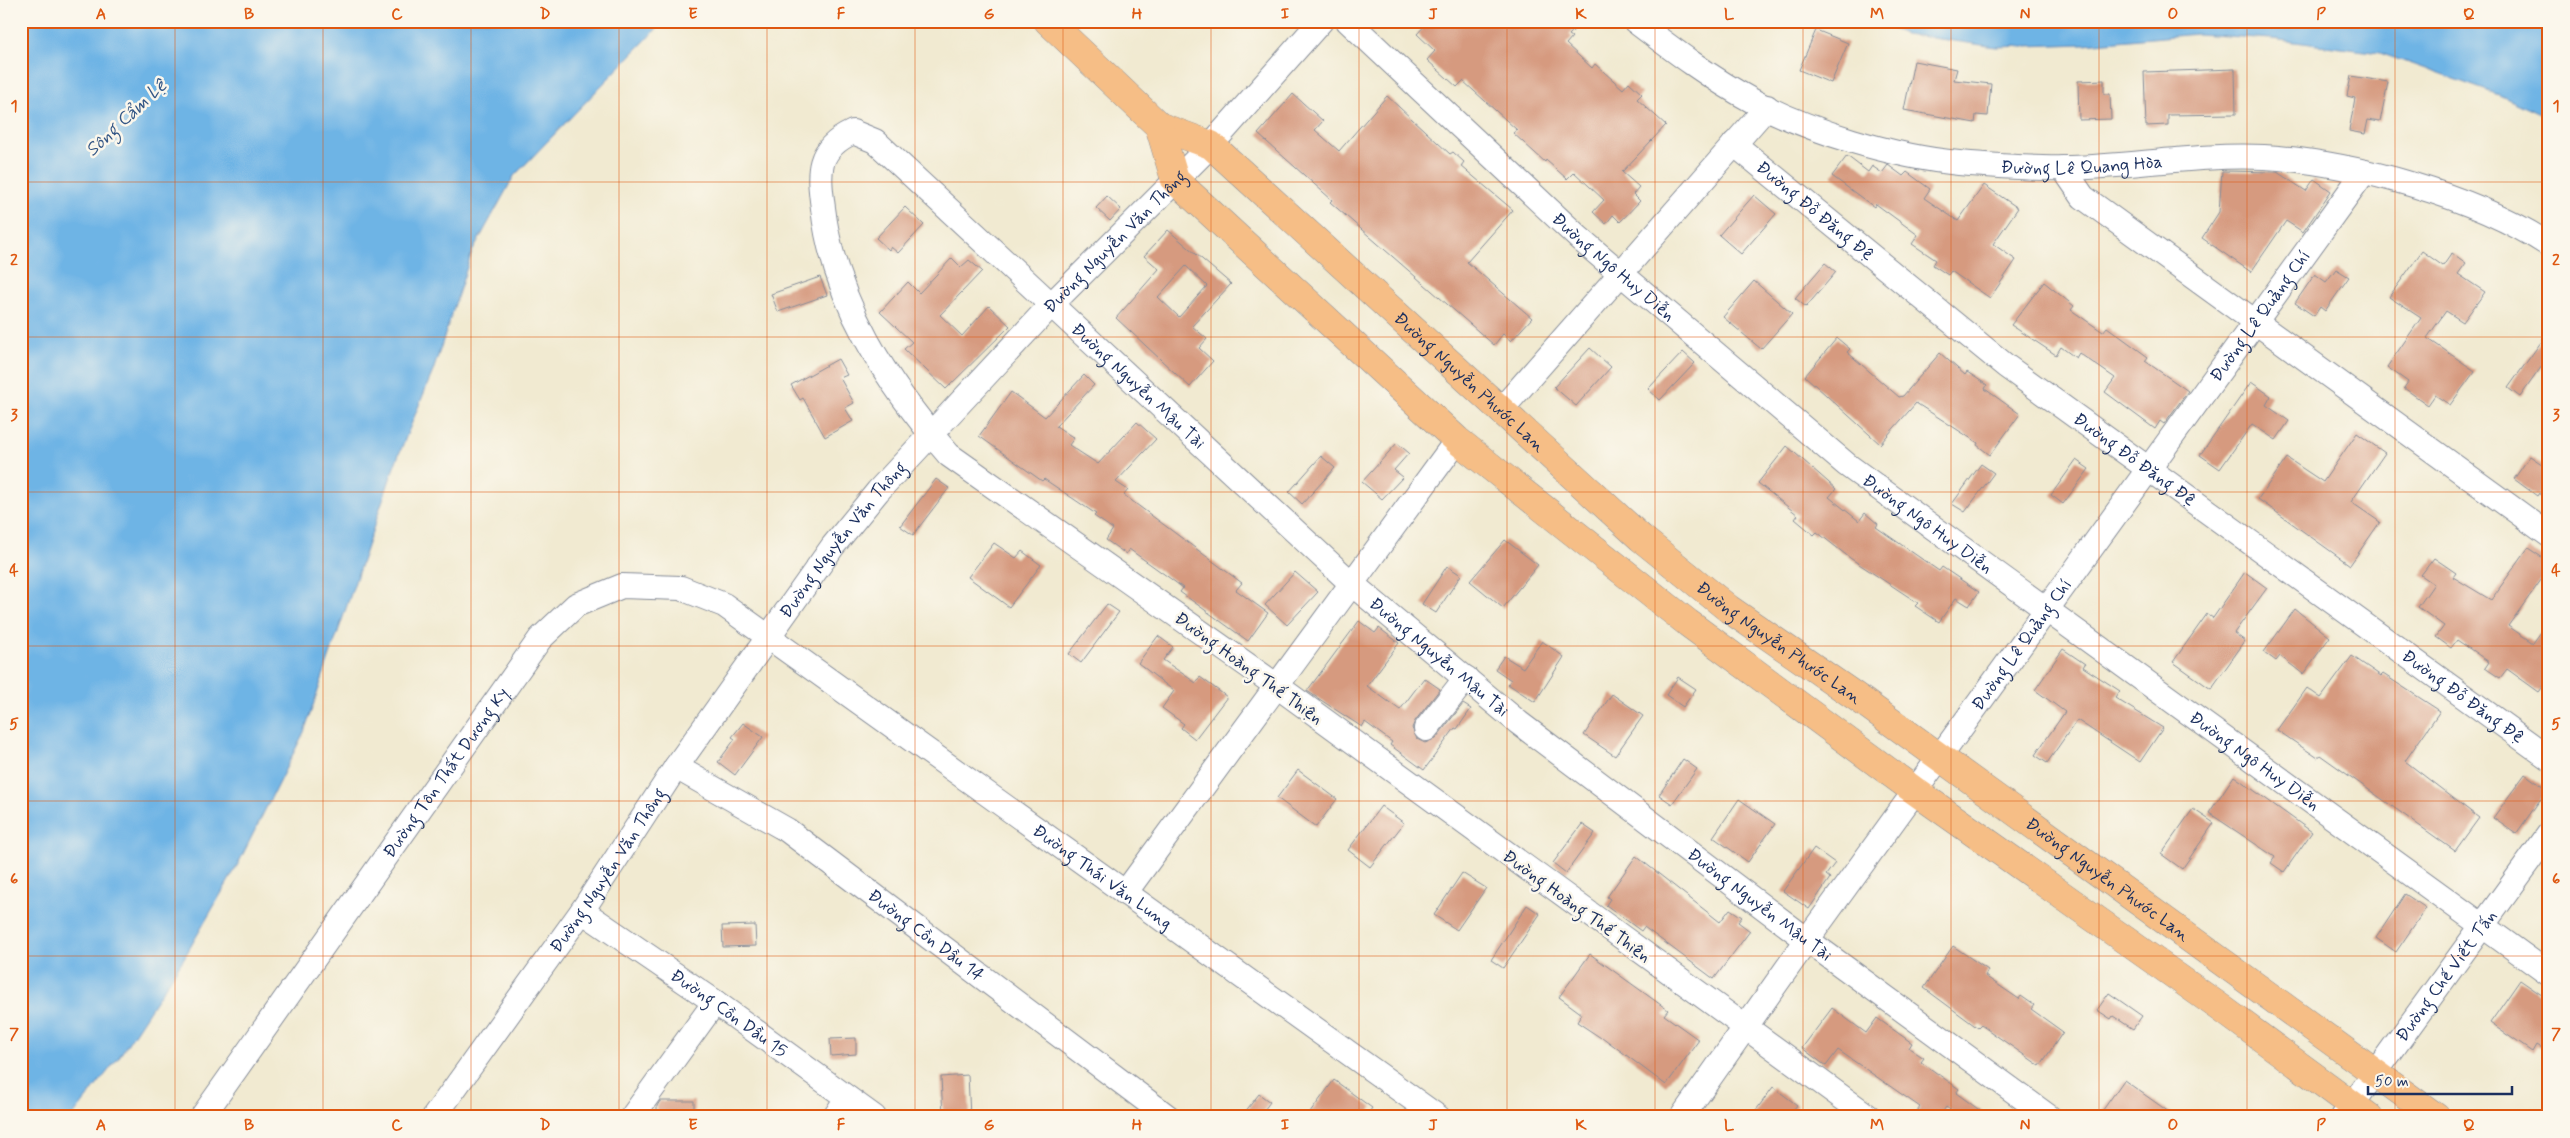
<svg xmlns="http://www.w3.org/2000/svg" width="2570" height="1138" font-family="Mynerve,sans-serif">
<rect width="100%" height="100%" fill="#fbf7ec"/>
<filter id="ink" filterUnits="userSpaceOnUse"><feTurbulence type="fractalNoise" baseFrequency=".02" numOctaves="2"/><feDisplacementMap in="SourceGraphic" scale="10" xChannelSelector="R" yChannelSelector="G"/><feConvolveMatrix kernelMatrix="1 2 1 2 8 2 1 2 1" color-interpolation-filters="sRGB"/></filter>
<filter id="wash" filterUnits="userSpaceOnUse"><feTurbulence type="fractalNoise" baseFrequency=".0096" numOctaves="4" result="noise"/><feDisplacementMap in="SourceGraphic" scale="20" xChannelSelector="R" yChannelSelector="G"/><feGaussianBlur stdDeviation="1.12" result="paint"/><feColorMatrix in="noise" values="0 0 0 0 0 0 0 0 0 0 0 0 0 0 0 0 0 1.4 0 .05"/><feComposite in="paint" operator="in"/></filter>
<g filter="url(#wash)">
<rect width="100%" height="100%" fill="#f1ead1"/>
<g fill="#6eb4e5" stroke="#4472a2">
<polygon points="21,21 664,21 514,176 472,252 433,371 395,464 304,732 236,868 184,958 119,1057 72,1117 21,1117"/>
<polygon points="1872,21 2549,21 2549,118 2499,95 2380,53 2272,39 2197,34 2084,44 1996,47 1905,34"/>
</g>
<g id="blocks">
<g fill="#d69a7f" fill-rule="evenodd">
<polygon points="1429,21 1582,21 1569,35 1572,37 1566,44 1592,68 1595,64 1623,89 1629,82 1642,94 1637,99 1666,125 1622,172 1639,187 1633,194 1640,201 1620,222 1613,215 1606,224 1593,212 1604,200 1574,172 1567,179 1546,160 1545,162 1513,133 1517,130 1463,81 1457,87 1427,60 1435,51 1417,34"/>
<polygon points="1816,30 1848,43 1831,83 1799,70"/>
<polygon points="1914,61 1957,69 1954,80 1991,84 1988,116 1976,115 1975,123 1904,110"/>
<polygon points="2235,69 2236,114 2168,115 2168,125 2146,126 2144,72"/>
<polygon points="2351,76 2388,82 2380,122 2368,120 2365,134 2349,131 2355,98 2347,96"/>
<polygon points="2104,80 2104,94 2110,94 2111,119 2079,120 2078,81"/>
<polygon points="1293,94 1323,121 1315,130 1339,151 1387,96 1450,154 1453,152 1464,162 1461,166 1513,210 1467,262 1532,318 1511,341 1503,334 1494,345 1330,202 1332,200 1258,134"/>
<polygon points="1847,156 1868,172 1872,166 1882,173 1888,165 1903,176 1907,172 1930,189 1924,198 1958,221 1984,185 2018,208 1993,244 2016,260 1990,298 1951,271 1948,275 1933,265 1936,260 1912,244 1918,235 1876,204 1874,207 1832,176"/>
<polygon points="2222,171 2277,172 2306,191 2314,179 2331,191 2303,232 2286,221 2251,272 2202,238 2219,212"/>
<polygon points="1754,195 1776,214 1741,254 1719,235"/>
<polygon points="1107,196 1121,209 1110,221 1096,208"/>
<polygon points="905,207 924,225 898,253 891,247 889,250 876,238"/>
<path d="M1168,230L1231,284L1192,326L1207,339L1199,348L1213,361L1190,387L1116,318L1159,269L1144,256ZM1186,266L1207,286L1179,317L1158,297Z"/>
<polygon points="2422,251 2443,266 2452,253 2466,263 2458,274 2485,292 2463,322 2446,311 2427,338 2475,371 2450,405 2435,395 2428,405 2404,388 2408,382 2387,367 2421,318 2389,297"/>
<polygon points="952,258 961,267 969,260 982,271 940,315 962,336 989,306 1010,326 946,389 904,349 912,342 880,312 908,282 919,293"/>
<polygon points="1825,263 1836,272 1806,307 1795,298"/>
<polygon points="2336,269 2349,277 2325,311 2320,307 2314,316 2295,303 2315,274 2326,282"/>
<polygon points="820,277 827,295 778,312 771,294"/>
<polygon points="1754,281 1792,314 1761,349 1723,317"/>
<polygon points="2044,282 2074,306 2071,310 2103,332 2107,327 2148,357 2145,361 2188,391 2164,424 2160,421 2155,429 2105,392 2115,378 2079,353 2076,358 2061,347 2056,355 2011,325"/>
<polygon points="2549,331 2549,356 2520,397 2508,388"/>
<polygon points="1837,338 1850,349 1847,352 1899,397 1903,396 1940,353 1965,375 1967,372 1987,385 1985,389 2020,414 1990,455 1977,445 1978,443 1916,403 1880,444 1805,376"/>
<polygon points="1590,348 1611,367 1576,406 1554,387"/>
<polygon points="1683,352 1695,363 1660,400 1648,389"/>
<polygon points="838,359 847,375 840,378 854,403 845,408 853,421 825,437 803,398 800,400 791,385"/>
<polygon points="1084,375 1094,385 1056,426 1074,438 1069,445 1098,464 1137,422 1156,439 1116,482 1128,490 1124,495 1242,583 1236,590 1268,613 1248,641 1180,592 1183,588 1171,579 1129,549 1126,554 1106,540 1113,529 1094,516 1096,514 1044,479 1042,481 979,436 1011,392 1045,417"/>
<polygon points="2251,382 2271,396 2266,405 2289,421 2276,440 2252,424 2220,469 2200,455"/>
<polygon points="2357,433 2385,453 2351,502 2380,522 2350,565 2258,499 2287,458 2323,482"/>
<polygon points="1397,443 1409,453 1394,470 1403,477 1382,499 1362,482"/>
<polygon points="1787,446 1836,489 1829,497 1859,521 1865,513 1878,524 1876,527 1939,571 1942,567 1979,592 1969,606 1956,598 1939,622 1915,606 1918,603 1850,558 1817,532 1814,535 1795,519 1798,515 1758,483"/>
<polygon points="1321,456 1335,468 1302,504 1289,492"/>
<polygon points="2530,456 2549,469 2549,500 2539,493 2537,496 2514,479"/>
<polygon points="2076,460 2089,469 2063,504 2051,495"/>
<polygon points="1981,464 1994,473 1965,512 1952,504"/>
<polygon points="936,479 949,488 913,535 900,526"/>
<polygon points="1505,540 1538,565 1503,608 1470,581"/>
<polygon points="994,543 1016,558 1022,551 1041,565 1009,607 968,577"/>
<polygon points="2528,548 2549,562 2549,569 2508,626 2533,643 2549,621 2549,679 2539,692 2507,669 2500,678 2485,668 2489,662 2457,640 2451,648 2436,637 2444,626 2418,607 2434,584 2421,575 2434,558 2456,573 2453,577 2491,600"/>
<polygon points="1447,566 1461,575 1436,613 1422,604"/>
<polygon points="1295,572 1318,592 1287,625 1265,605"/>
<polygon points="2245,572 2267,588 2234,633 2245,641 2211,689 2173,662 2207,614 2213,618"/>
<polygon points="1107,604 1119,612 1081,663 1069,654"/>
<polygon points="2295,609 2330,637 2303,674 2280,656 2276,661 2264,652"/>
<polygon points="1359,621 1375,633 1379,628 1399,643 1367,686 1400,710 1424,678 1440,689 1415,721 1412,728 1417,739 1425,743 1436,738 1463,704 1471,709 1457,729 1455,728 1424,770 1390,745 1392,742 1365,722 1362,727 1307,691"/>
<polygon points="1158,636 1173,647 1163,660 1196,683 1200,677 1227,697 1195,739 1181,728 1184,724 1162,708 1174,691 1138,663"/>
<polygon points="1542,641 1564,657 1535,702 1508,684 1511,680 1495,669 1504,656 1523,668"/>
<polygon points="2063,649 2085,664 2083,667 2120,691 2115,698 2163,728 2140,762 2077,720 2047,763 2035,755 2065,712 2035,690"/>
<polygon points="2352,656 2381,676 2383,674 2440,711 2405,761 2479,818 2455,851 2320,755 2318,758 2277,730 2307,688 2321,698"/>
<polygon points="1678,677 1696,689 1683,707 1666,695"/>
<polygon points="1612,694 1643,716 1615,756 1584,735"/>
<polygon points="743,723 763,737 735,775 718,762 735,739 732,737"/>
<polygon points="1683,759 1697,769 1672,804 1659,795"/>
<polygon points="1298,770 1337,799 1316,827 1277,798"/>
<polygon points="2525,774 2547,790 2516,834 2493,818"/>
<polygon points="2234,776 2312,832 2284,872 2271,863 2275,857 2209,813"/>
<polygon points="1739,799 1775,824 1748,862 1713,837"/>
<polygon points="1381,806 1404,823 1370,867 1348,850"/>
<polygon points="2193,809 2214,823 2182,869 2161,854"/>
<polygon points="1582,824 1595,833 1566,873 1553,863"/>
<polygon points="1814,848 1835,863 1826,875 1830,878 1809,909 1783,891"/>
<polygon points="1636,856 1720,922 1730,909 1742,917 1738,922 1750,931 1714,979 1644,927 1641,931 1606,905 1610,899 1607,897"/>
<polygon points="1462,873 1486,888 1457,930 1434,915"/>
<polygon points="2405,894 2426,908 2396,952 2376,938"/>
<polygon points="1527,905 1540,914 1503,968 1491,960"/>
<polygon points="755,925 756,946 723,947 722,926"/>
<polygon points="1953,946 1988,970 1985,976 2019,999 2021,996 2034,1005 2031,1009 2063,1032 2040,1066 1981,1025 1978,1028 1924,988"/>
<polygon points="1590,954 1668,1010 1664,1015 1699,1040 1666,1085 1602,1037 1601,1038 1577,1022 1582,1014 1559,997"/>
<polygon points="2520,980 2549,1000 2549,1053 2536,1045 2532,1052 2490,1023"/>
<polygon points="2109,993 2142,1016 2133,1029 2113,1016 2111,1019 2097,1010"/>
<polygon points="1832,1008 1866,1033 1877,1018 1912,1043 1909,1048 1924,1058 1921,1062 1959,1089 1956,1093 1989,1117 1960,1117 1946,1107 1939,1117 1913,1117 1920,1107 1838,1050 1826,1066 1802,1048"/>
<polygon points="856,1038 856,1054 831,1056 830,1039"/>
<polygon points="968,1075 970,1117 943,1117 941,1077"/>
<polygon points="1334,1080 1372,1108 1366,1117 1307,1117"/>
<polygon points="2124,1080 2176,1117 2098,1117"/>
<polygon points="1773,1087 1797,1105 1788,1117 1751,1117"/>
<polygon points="1259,1094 1270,1102 1259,1117 1241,1117"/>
<polygon points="660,1101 694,1101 694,1117 657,1117 657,1106"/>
</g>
</g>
</g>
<g filter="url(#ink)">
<use href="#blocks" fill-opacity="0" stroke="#868c98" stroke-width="1"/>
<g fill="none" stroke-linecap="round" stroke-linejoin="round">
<defs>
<g id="minor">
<path id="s1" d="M1348,21L1579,238L1847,465L2549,974"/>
<path id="s2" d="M1635,21C1672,49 1710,78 1751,100C1808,131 1895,157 1959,163C1995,166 2034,169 2070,168C2135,166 2199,154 2264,157C2352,162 2475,196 2549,245"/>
<path id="s3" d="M1734,144L2006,366L2549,758"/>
<polyline points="2063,168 2083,197 2549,535"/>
<polyline points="1500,411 1767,107"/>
<polyline points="1426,729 1466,678"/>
<path id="s4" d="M676,767L787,830L1168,1117"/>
<polyline points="1125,893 1457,440"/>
<path id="s5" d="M582,911L715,1002L874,1117"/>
<path id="s6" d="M202,1117L540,639L576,605L622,586L681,588L724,605L1438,1117"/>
<path id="s7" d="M434,1117L582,911L676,767L833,546L878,491L1051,305L1211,145L1321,21"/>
<polyline points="632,1117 715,1002"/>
<polyline points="835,1117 847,1098"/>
<path id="s8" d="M1682,1117L1807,940L2364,172"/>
<path id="s9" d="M1869,1117L1277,686L949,455C887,384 834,302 823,208C818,171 816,149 853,132L875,141L1352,584L1519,723L1807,940L2049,1117"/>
<path id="s10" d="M2343,1117L2549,834"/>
</g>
<g id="major">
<path id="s11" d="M1048,21L1159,126L1211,145L1641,538L1729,609L1865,703L2436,1117"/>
<polyline points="1159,126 1175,180 1457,440 1688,623 1915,791 2221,1008 2369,1117"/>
</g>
</defs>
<use href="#minor" stroke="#868c98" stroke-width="26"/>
<use href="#major" stroke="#868c98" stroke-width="29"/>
<use href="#minor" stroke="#fff" stroke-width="24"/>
<use href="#major" stroke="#f6be86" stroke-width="28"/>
</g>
</g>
<path fill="none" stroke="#de5710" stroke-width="1" stroke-opacity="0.55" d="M175,21V1117M323,21V1117M471,21V1117M619,21V1117M767,21V1117M915,21V1117M1063,21V1117M1211,21V1117M1359,21V1117M1507,21V1117M1655,21V1117M1803,21V1117M1951,21V1117M2099,21V1117M2247,21V1117M2395,21V1117M21,182H2549M21,337H2549M21,492H2549M21,646H2549M21,801H2549M21,956H2549"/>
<g text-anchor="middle" stroke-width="5" stroke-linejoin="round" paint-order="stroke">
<g font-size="18" fill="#1b2f5e" stroke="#fbf7ec">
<text dy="6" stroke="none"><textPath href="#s2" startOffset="482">Đường Lê Quang Hòa</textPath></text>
<text dy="6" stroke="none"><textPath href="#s3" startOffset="105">Đường Đỗ Đăng Đệ</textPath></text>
<text dy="6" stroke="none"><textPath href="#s7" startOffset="1112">Đường Nguyễn Văn Thông</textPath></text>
<text dy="6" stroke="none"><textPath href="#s1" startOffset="362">Đường Ngô Huy Diễn</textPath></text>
<text dy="6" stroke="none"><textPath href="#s8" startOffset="988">Đường Lê Quảng Chí</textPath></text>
<text dy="6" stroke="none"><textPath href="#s11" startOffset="559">Đường Nguyễn Phước Lan</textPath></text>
<text dy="6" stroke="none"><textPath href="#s9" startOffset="1889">Đường Nguyễn Mậu Tài</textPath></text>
<text dy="6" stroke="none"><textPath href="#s3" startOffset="510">Đường Đỗ Đăng Đệ</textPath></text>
<text dy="6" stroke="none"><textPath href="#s1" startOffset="768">Đường Ngô Huy Diễn</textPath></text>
<text dy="6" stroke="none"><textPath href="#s7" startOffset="708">Đường Nguyễn Văn Thông</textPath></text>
<text dy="6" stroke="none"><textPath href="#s11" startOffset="964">Đường Nguyễn Phước Lan</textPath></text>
<text dy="6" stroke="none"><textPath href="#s8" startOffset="582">Đường Lê Quảng Chí</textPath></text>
<text dy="6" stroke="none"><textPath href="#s9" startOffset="2294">Đường Nguyễn Mậu Tài</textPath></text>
<text transform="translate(1249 668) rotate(36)" y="6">Đường Hoàng Thế Thiện</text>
<text dy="6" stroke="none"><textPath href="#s3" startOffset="915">Đường Đỗ Đăng Đệ</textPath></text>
<text dy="6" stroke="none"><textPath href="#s1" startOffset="1172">Đường Ngô Huy Diễn</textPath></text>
<text dy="6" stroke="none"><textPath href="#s6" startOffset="422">Đường Tôn Thất Dương Kỵ</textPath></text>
<text dy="6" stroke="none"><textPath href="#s7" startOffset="302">Đường Nguyễn Văn Thông</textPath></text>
<text dy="6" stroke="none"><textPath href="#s6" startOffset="1256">Đường Thái Văn Lung</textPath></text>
<text dy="6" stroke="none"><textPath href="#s11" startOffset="1369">Đường Nguyễn Phước Lan</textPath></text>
<text dy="6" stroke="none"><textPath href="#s9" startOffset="2699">Đường Nguyễn Mậu Tài</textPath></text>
<text transform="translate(1577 906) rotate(36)" y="6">Đường Hoàng Thế Thiện</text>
<text dy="6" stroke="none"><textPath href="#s4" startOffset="302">Đường Cồn Dầu 14</textPath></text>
<text dy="6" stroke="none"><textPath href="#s10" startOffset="175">Đường Chế Viết Tấn</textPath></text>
<text dy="6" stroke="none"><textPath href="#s5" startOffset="179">Đường Cồn Dầu 15</textPath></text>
</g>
<g font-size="19" font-style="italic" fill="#345786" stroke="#fbf7ec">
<text transform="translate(125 117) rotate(-43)" y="7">Sông Cẩm Lệ</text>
</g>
</g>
<rect width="2570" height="1138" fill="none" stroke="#fbf7ec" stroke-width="55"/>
<path d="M2368 1086v8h144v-8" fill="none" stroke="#1b2f5e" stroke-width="2.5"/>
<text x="2375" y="1086" font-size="15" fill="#1b2f5e" stroke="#fbf7ec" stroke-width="4" paint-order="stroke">50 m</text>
<rect x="28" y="28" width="2514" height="1082" fill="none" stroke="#de5710" stroke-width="2"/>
<g font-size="16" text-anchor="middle" font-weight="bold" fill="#de5710">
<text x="101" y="19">A</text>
<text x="249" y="19">B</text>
<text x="397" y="19">C</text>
<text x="545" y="19">D</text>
<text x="693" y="19">E</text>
<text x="841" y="19">F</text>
<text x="989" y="19">G</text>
<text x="1137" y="19">H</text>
<text x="1285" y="19">I</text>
<text x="1433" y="19">J</text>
<text x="1581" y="19">K</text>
<text x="1729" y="19">L</text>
<text x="1877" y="19">M</text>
<text x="2025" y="19">N</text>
<text x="2173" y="19">O</text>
<text x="2321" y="19">P</text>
<text x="2469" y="19">Q</text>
<text x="14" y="111">1</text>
<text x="2556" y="111">1</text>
<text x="14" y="265">2</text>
<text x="2556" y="265">2</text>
<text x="14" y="420">3</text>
<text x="2556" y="420">3</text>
<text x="14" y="575">4</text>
<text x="2556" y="575">4</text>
<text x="14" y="729">5</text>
<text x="2556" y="729">5</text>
<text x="14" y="884">6</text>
<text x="2556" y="884">6</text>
<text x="14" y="1039">7</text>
<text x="2556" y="1039">7</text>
<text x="101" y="1130">A</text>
<text x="249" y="1130">B</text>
<text x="397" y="1130">C</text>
<text x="545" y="1130">D</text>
<text x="693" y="1130">E</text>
<text x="841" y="1130">F</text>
<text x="989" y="1130">G</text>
<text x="1137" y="1130">H</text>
<text x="1285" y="1130">I</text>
<text x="1433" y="1130">J</text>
<text x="1581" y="1130">K</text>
<text x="1729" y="1130">L</text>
<text x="1877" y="1130">M</text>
<text x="2025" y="1130">N</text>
<text x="2173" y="1130">O</text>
<text x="2321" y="1130">P</text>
<text x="2469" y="1130">Q</text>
</g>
</svg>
